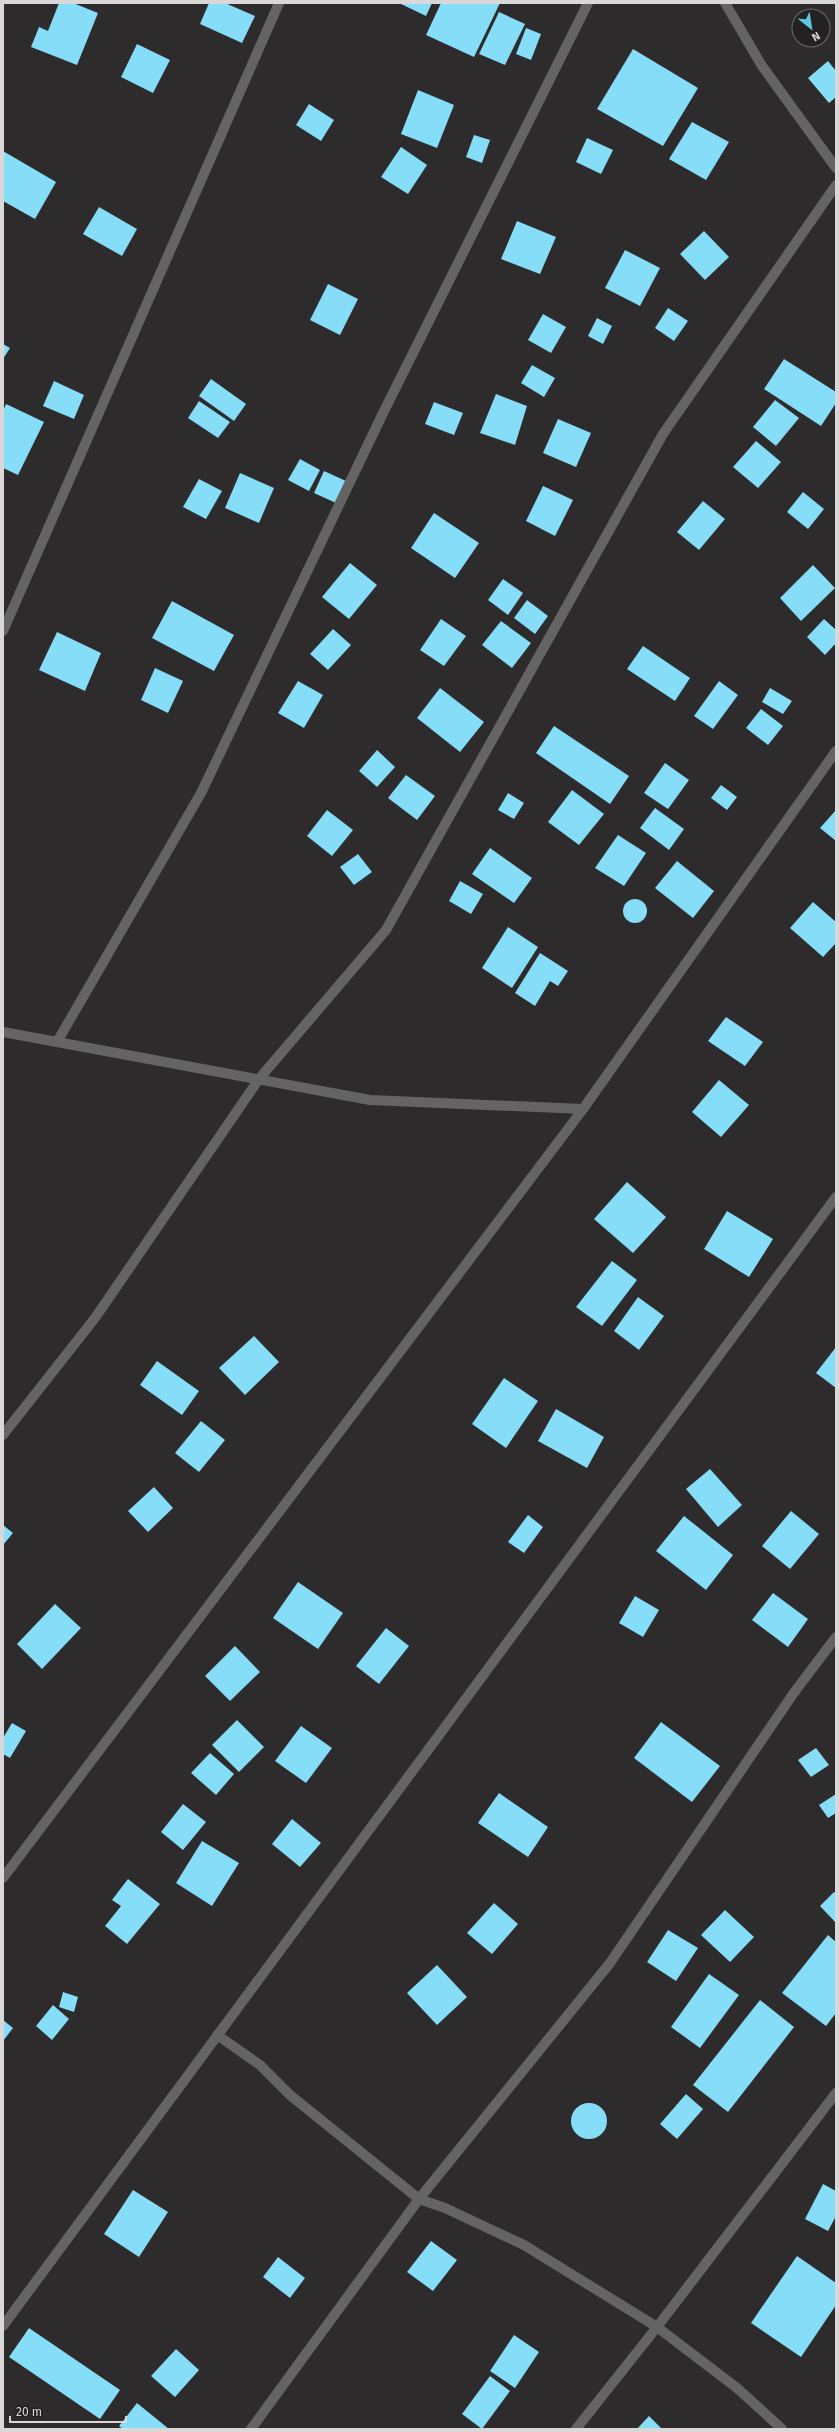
<svg xmlns="http://www.w3.org/2000/svg" width="839" height="2432" font-family="'Fira Sans',sans-serif">
<rect width="100%" height="100%" fill="#2e2b2c"/>
<g fill="#85ddf8">
<polygon points="59,3 73,3 98,13 77,65 31,47 39,27 48,31"/>
<polygon points="209,3 225,3 255,16 242,43 200,24"/>
<polygon points="399,3 432,3 426,16"/>
<polygon points="441,3 500,3 474,57 426,35"/>
<polygon points="499,12 525,24 505,65 479,54"/>
<polygon points="526,28 541,34 531,60 516,54"/>
<polygon points="137,44 170,60 153,93 121,77"/>
<polygon points="633,49 698,88 663,146 597,109"/>
<polygon points="828,61 836,71 836,97 829,103 808,78"/>
<polygon points="418,90 454,105 437,148 401,134"/>
<polygon points="309,104 334,120 321,141 296,125"/>
<polygon points="692,122 729,142 706,180 669,159"/>
<polygon points="474,135 490,140 482,163 466,157"/>
<polygon points="587,138 613,150 601,174 576,162"/>
<polygon points="401,147 427,165 408,194 381,177"/>
<polygon points="3,151 56,182 35,219 3,201"/>
<polygon points="99,207 137,229 122,256 83,234"/>
<polygon points="517,221 556,237 540,274 501,259"/>
<polygon points="704,231 729,257 705,280 680,254"/>
<polygon points="625,250 660,268 640,306 605,288"/>
<polygon points="328,284 358,299 340,335 310,320"/>
<polygon points="668,308 688,321 674,341 655,328"/>
<polygon points="543,314 566,327 551,353 528,340"/>
<polygon points="597,318 612,326 603,344 588,336"/>
<polygon points="3,344 10,348 3,359"/>
<polygon points="784,359 836,392 836,403 821,426 764,389"/>
<polygon points="532,365 555,378 544,397 521,383"/>
<polygon points="211,379 246,404 234,421 199,396"/>
<polygon points="54,381 84,395 74,419 43,406"/>
<polygon points="496,394 527,406 515,445 480,433"/>
<polygon points="775,400 799,418 776,446 753,427"/>
<polygon points="199,401 230,422 218,438 188,418"/>
<polygon points="434,402 463,413 454,435 425,424"/>
<polygon points="6,404 44,422 18,475 3,468 3,411"/>
<polygon points="558,419 591,433 576,467 543,453"/>
<polygon points="756,441 781,462 758,488 733,467"/>
<polygon points="300,459 320,470 309,491 288,480"/>
<polygon points="324,471 346,481 336,503 314,493"/>
<polygon points="240,473 274,488 259,523 225,508"/>
<polygon points="199,479 222,491 206,519 183,507"/>
<polygon points="543,486 573,500 555,536 526,521"/>
<polygon points="803,492 824,509 808,529 787,512"/>
<polygon points="703,501 725,519 699,550 677,532"/>
<polygon points="434,513 479,543 455,578 411,548"/>
<polygon points="350,563 377,585 349,619 322,597"/>
<polygon points="813,565 835,588 801,621 780,598"/>
<polygon points="503,579 523,593 508,615 488,600"/>
<polygon points="527,600 548,616 535,634 514,618"/>
<polygon points="172,601 234,635 214,671 152,638"/>
<polygon points="441,619 466,636 444,666 420,650"/>
<polygon points="824,619 836,630 836,643 825,655 807,637"/>
<polygon points="501,621 531,643 512,668 482,645"/>
<polygon points="333,629 351,645 328,670 310,654"/>
<polygon points="57,632 101,653 85,691 39,670"/>
<polygon points="643,646 690,678 675,701 627,669"/>
<polygon points="155,668 183,681 168,713 141,700"/>
<polygon points="298,681 323,695 304,728 278,713"/>
<polygon points="719,681 738,695 713,729 694,716"/>
<polygon points="440,688 484,722 460,752 417,718"/>
<polygon points="770,688 792,701 783,714 762,702"/>
<polygon points="761,709 783,726 768,745 746,728"/>
<polygon points="554,726 629,776 610,804 536,753"/>
<polygon points="377,750 395,767 377,787 359,771"/>
<polygon points="665,763 689,780 668,809 644,793"/>
<polygon points="406,775 435,796 417,820 388,798"/>
<polygon points="721,785 737,797 727,810 711,798"/>
<polygon points="572,790 604,814 579,845 548,822"/>
<polygon points="508,793 524,803 514,819 498,810"/>
<polygon points="655,808 684,829 669,850 640,828"/>
<polygon points="327,810 353,830 332,856 307,836"/>
<polygon points="836,810 836,841 820,828"/>
<polygon points="618,835 646,853 624,886 595,868"/>
<polygon points="490,848 532,878 514,903 472,874"/>
<polygon points="358,854 372,872 354,885 340,867"/>
<polygon points="677,861 714,891 693,918 655,888"/>
<polygon points="460,881 483,894 471,914 449,901"/>
<circle cx="635" cy="911" r="12"/>
<polygon points="813,902 836,922 836,943 823,957 790,928"/>
<polygon points="508,927 538,947 512,988 482,968"/>
<polygon points="540,953 568,971 558,986 550,981 535,1006 515,993"/>
<polygon points="726,1017 763,1042 745,1066 708,1041"/>
<polygon points="719,1080 749,1105 721,1137 692,1112"/>
<polygon points="627,1182 666,1217 633,1253 594,1219"/>
<polygon points="727,1211 773,1239 749,1277 704,1249"/>
<polygon points="612,1261 637,1280 602,1326 576,1307"/>
<polygon points="638,1297 664,1316 639,1350 614,1331"/>
<polygon points="254,1336 279,1362 245,1395 219,1368"/>
<polygon points="836,1347 836,1388 816,1373"/>
<polygon points="157,1361 199,1391 182,1415 140,1385"/>
<polygon points="504,1378 538,1401 506,1448 472,1424"/>
<polygon points="556,1409 604,1437 587,1468 538,1441"/>
<polygon points="201,1421 225,1440 199,1472 175,1453"/>
<polygon points="710,1469 742,1505 718,1527 686,1489"/>
<polygon points="154,1487 173,1508 148,1532 128,1511"/>
<polygon points="791,1511 819,1534 790,1569 762,1546"/>
<polygon points="528,1515 543,1527 524,1553 508,1542"/>
<polygon points="684,1516 733,1555 706,1590 656,1551"/>
<polygon points="3,1525 13,1533 3,1545"/>
<polygon points="298,1582 343,1613 318,1649 273,1618"/>
<polygon points="773,1593 808,1619 788,1647 752,1620"/>
<polygon points="635,1596 659,1610 643,1637 619,1623"/>
<polygon points="55,1604 81,1628 42,1669 17,1644"/>
<polygon points="386,1628 409,1646 379,1684 356,1666"/>
<polygon points="235,1646 260,1672 230,1701 205,1676"/>
<polygon points="237,1720 264,1747 239,1772 212,1745"/>
<polygon points="661,1722 720,1766 692,1802 634,1758"/>
<polygon points="12,1723 26,1731 10,1758 3,1754 3,1738"/>
<polygon points="301,1726 332,1748 306,1783 275,1761"/>
<polygon points="816,1748 829,1765 811,1777 798,1760"/>
<polygon points="210,1753 234,1774 216,1795 191,1773"/>
<polygon points="499,1793 548,1827 528,1857 478,1823"/>
<polygon points="836,1794 836,1813 828,1818 819,1805"/>
<polygon points="183,1804 206,1822 183,1850 161,1832"/>
<polygon points="292,1819 321,1843 300,1867 272,1844"/>
<polygon points="202,1841 239,1863 212,1906 176,1883"/>
<polygon points="128,1879 160,1904 127,1944 105,1926 121,1906 112,1900"/>
<polygon points="834,1892 836,1894 836,1923 820,1906"/>
<polygon points="494,1903 518,1924 492,1954 467,1933"/>
<polygon points="725,1910 754,1937 730,1962 701,1935"/>
<polygon points="668,1930 698,1948 676,1981 647,1962"/>
<polygon points="828,1935 836,1942 836,2013 826,2026 782,1993"/>
<polygon points="437,1965 467,1997 437,2025 407,1993"/>
<polygon points="709,1974 739,1995 700,2048 671,2027"/>
<polygon points="63,1992 78,1997 74,2012 59,2007"/>
<polygon points="760,2000 794,2027 728,2112 693,2085"/>
<polygon points="53,2005 69,2019 52,2040 36,2026"/>
<polygon points="3,2020 13,2028 3,2041"/>
<polygon points="686,2094 703,2109 677,2139 660,2124"/>
<circle cx="589" cy="2121" r="18"/>
<polygon points="823,2184 836,2191 836,2216 828,2231 805,2219"/>
<polygon points="133,2190 168,2212 139,2257 104,2234"/>
<polygon points="431,2241 457,2260 433,2291 407,2272"/>
<polygon points="797,2256 836,2283 836,2305 801,2357 751,2323"/>
<polygon points="278,2257 305,2278 290,2298 263,2277"/>
<polygon points="29,2328 120,2390 100,2419 9,2357"/>
<polygon points="514,2335 539,2352 515,2388 490,2371"/>
<polygon points="176,2349 199,2370 175,2397 151,2376"/>
<polygon points="490,2376 510,2391 482,2429 462,2414"/>
<polygon points="137,2403 169,2429 123,2429 119,2426"/>
<polygon points="649,2416 662,2429 637,2429"/>
</g>
<g fill="none" stroke-linecap="round" stroke-linejoin="round">
<g stroke="#656464" stroke-width="10">
<polyline points="725,3 762,66 836,168"/>
<polyline points="3,631 279,3"/>
<polyline points="3,1032 370,1100 583,1109"/>
<polyline points="57,1042 201,793 384,411 588,3"/>
<polyline points="3,1435 95,1318 259,1079 386,930 663,434 836,185"/>
<polyline points="3,1878 583,1109 836,751"/>
<polyline points="217,2035 260,2065 290,2095 419,2199 445,2208 524,2245 657,2327 737,2388 782,2429"/>
<polyline points="3,2326 836,1197"/>
<polyline points="251,2429 419,2199 610,1963 793,1694 836,1637"/>
<polyline points="576,2429 657,2327 836,2093"/>
</g>
</g>
<rect width="839" height="2432" fill="none" stroke="#d9d7d7" stroke-width="8"/>
<g transform="translate(811 28) rotate(150)"><circle r="19" fill="#242122" stroke="#6c6a6a"/>
<path d="M0-3L7 15L0 10L-7 15Z" fill="#5bc8e6"/>
<text y="-6" font-size="11" font-weight="bold" text-anchor="middle" fill="#d9d7d7">N</text>
</g>
<path d="M10 2416v6h116v-6" fill="none" stroke="#d9d7d7" stroke-width="2"/>
<text x="16" y="2416" font-size="12" fill="#d9d7d7" stroke="#242122" stroke-width="3" paint-order="stroke">20 m</text>
</svg>
